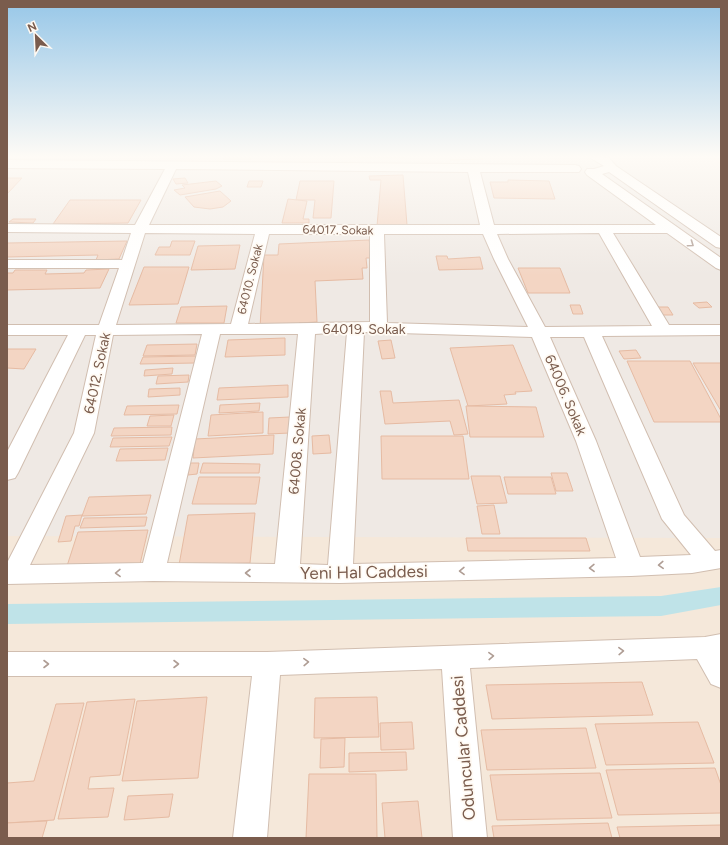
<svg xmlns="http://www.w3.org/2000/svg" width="728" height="845" font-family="Figtree,sans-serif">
<rect width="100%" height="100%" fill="#fdf6ec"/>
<rect fill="#f5e8da" x="7" y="157" width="714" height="681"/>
<polygon fill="#efe9e4" points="7,157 708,157 721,165 721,538 7,536"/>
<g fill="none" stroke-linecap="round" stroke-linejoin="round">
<polygon fill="#bfe3e8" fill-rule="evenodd" points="721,587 721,605 661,616 7,624 7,604 661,596"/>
</g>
<g fill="#f3d5c3" stroke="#e6bba3">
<polygon points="224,157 251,157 251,159 223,159"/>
<rect x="352" y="157" width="52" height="1"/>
<polygon points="450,157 482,157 483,159 450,160"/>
<polygon points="403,175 407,225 377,226 381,180 370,180 369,176"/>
<polygon points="7,178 22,178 7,194"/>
<polygon points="185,178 188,183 176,184 173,179"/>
<polygon points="508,180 549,181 555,199 494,198 490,182 508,182"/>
<polygon points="216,181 222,186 216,189 180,195 174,190 185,188 182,185"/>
<polygon points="249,181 263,181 261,187 247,187"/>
<polygon points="300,181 334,181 331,218 313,218 315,200 296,200"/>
<polygon points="220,191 231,201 223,207 210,209 194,207 185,197"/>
<polygon points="288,199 307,201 303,219 309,219 309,223 282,223"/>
<polygon points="70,200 141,200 128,223 53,224"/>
<polygon points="13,219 36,219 33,223 9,222"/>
<polygon points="369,240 372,258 366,258 367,268 362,268 363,279 315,281 317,322 299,323 299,326 260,328 264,255 278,255 279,244"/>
<polygon points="127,241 119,259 96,260 98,255 7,257 7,243"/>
<polygon points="172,241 195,241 190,255 155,255 159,247 170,247"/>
<polygon points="240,245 235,269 191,270 198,246"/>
<polygon points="436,256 447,256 448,259 480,257 483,269 439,270"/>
<polygon points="144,267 189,267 178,304 129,305"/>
<polygon points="518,268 560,268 570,293 528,293"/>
<polygon points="109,269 100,288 7,290 7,273 13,273 15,270 47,270 45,274 84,273 86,270"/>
<polygon points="707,302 712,307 699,308 693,303"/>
<polygon points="570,305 580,305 583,314 573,314"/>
<polygon points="227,306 224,323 176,323 181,307"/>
<polygon points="658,307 668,307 673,315 663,315"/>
<polygon points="285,338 285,355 225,357 228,340"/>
<polygon points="391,340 395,358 382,359 378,341"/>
<polygon points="197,344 195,355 143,356 147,345"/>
<polygon points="513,345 532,391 515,392 516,394 504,395 507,404 468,406 450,348"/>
<polygon points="7,349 36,349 24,369 7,368"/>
<polygon points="636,350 641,358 624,359 619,351"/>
<polygon points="197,356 195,363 140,364 143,357"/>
<polygon points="627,361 690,361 721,419 721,422 654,422"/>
<polygon points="693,363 721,363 721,411"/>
<polygon points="173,368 172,374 144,376 145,370"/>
<polygon points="189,375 188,382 156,384 158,376"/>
<polygon points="288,385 288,397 217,400 219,388"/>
<polygon points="180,388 180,395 148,397 149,389"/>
<polygon points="380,391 391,391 393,403 459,400 468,434 454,435 450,421 385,424"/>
<polygon points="260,403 259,411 219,413 220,405"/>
<polygon points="179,405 177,414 124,415 127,406"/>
<polygon points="466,406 536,407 544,437 470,437"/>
<polygon points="263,412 263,433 208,436 211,415"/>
<polygon points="174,415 171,426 147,426 150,416"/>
<polygon points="290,417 290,433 268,434 269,418"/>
<polygon points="172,427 171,435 111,436 114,428"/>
<polygon points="274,435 273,454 193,458 195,439"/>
<polygon points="329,435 331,453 313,454 312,436"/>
<polygon points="381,436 463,436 469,479 382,479"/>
<polygon points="172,437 169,446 110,447 113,438"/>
<polygon points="168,448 165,460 116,461 120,449"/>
<polygon points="190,463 199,463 197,474 188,475"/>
<polygon points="203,463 260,464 259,473 200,473"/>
<polygon points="551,473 567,473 573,491 556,491"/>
<polygon points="471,476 500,476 507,503 477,504"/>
<polygon points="199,477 260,477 256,504 192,504"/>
<polygon points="504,477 551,477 556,494 508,494"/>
<polygon points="151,495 146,514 82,516 89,497"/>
<polygon points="494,505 500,534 482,534 477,506"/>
<polygon points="255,513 250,563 179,565 188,515"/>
<polygon points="82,515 79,526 75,526 71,541 58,542 66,516"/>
<polygon points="147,517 145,526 80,528 84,518"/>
<polygon points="148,530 140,564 67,566 78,532"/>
<polygon points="466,538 586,538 590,551 468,551"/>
<polygon points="642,682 653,715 492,719 486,685"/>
<polygon points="207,697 198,778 122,781 137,701"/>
<polygon points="377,697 379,737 314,738 315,698"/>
<polygon points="135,699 120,775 90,777 88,789 114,788 108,817 58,819 87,702"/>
<polygon points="84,703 54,820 7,823 7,783 34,781 56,704"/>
<polygon points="412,722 414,749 381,750 380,723"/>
<polygon points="698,722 714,763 606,765 595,724"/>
<polygon points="586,728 596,768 487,770 481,730"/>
<polygon points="345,738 344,767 320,768 321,739"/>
<polygon points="406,752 407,770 349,772 349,753"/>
<polygon points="715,768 721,785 721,813 618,815 606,770"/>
<polygon points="600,773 612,818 497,820 490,775"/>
<polygon points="309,774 376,774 377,838 306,838"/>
<polygon points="173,794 169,817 124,820 128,796"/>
<polygon points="418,801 422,838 385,838 382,803"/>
<polygon points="47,821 42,838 7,838 7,823"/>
<polygon points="608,823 612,838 494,838 492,826"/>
<polygon points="721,825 721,838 620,838 617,827"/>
</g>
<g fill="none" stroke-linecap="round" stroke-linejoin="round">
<defs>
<g id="minor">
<path d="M589,157L609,158L616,166L721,237V248L716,247L609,172L602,174L721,258V270L716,268L667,233H613L669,325H721V335L602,336L684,515L715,551L721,550V568L692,573L631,576L340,583L153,581L7,584V563L74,433L96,335H85L18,473L15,478L7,480V452L68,335H7V325H99L119,268H7V260H122L131,233L7,232V224L135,225L165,169L7,168V160L575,165L579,166L581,169L579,172H480L494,225H656L587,175L585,172L587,169H594L604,166ZM176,169L468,172L480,225H149ZM145,233L255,234L231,324L116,325ZM599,233L652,326L545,327L508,259L497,234ZM269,234H370V322L248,324ZM384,234H483L494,259L528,327L387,323ZM347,332L328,565L300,564L315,334ZM364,332L532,337L576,441L616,558L353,564ZM202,334L143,563L30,565L94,433L113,335ZM220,334H298L275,564L167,563ZM550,337H584L662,519L691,555L640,557L596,441Z"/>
<polygon points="721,634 721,688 711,684 697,659 470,668 487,838 453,838 442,669 280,675 267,838 233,838 252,676 7,676 7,652 267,652 705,637"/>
</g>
</defs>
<use href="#minor" stroke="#d1beb0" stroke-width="2"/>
<use href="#minor" fill="#fff" fill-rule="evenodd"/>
</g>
<defs><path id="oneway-chevron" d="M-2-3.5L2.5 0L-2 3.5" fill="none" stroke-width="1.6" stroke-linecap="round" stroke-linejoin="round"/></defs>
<g stroke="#af9d94">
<use href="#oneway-chevron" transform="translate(691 244) rotate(35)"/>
<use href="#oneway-chevron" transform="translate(661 565) rotate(177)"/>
<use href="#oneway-chevron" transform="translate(592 568) rotate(179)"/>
<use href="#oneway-chevron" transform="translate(462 571) rotate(179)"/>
<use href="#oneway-chevron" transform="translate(118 573) rotate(179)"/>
<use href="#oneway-chevron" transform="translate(248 573) rotate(-180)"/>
<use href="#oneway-chevron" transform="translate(621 651) rotate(-2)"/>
<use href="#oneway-chevron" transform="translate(491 656) rotate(-2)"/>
<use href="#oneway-chevron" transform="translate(306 662) rotate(-2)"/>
<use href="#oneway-chevron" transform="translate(46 664)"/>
<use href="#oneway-chevron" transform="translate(176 664)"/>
</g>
<linearGradient id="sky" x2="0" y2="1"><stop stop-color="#97c7e8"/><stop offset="0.57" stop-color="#fefbf6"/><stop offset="1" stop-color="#fefbf6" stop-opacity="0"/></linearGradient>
<rect width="728" height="275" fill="url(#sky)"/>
<g text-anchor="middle" stroke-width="3.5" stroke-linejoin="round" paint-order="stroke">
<g font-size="12" fill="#7a5c4d" stroke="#fffaf3">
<text transform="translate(338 230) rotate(1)" y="4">64017. Sokak</text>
<text transform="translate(250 279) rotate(-76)" y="4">64010. Sokak</text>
</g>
<g font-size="14" fill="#7a5c4d" stroke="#fffaf3">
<text x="364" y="334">64019. Sokak</text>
<text transform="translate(97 373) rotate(-78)" y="5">64012. Sokak</text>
<text transform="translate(566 395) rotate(67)" y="5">64006. Sokak</text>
<text transform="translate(297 451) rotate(-85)" y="5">64008. Sokak</text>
</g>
<g font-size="17" fill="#7a5c4d" stroke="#fffaf3">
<text transform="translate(364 572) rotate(-1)" y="6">Yeni Hal Caddesi</text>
<text transform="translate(463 748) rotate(-95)" y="6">Oduncular Caddesi</text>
</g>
</g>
<rect width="728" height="845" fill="none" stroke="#7a5c4d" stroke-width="16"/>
<g transform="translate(36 36) rotate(336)" stroke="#fffaf3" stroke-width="3" paint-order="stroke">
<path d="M0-3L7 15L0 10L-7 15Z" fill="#7a5c4d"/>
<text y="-6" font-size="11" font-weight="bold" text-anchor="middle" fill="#7a5c4d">N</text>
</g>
</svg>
